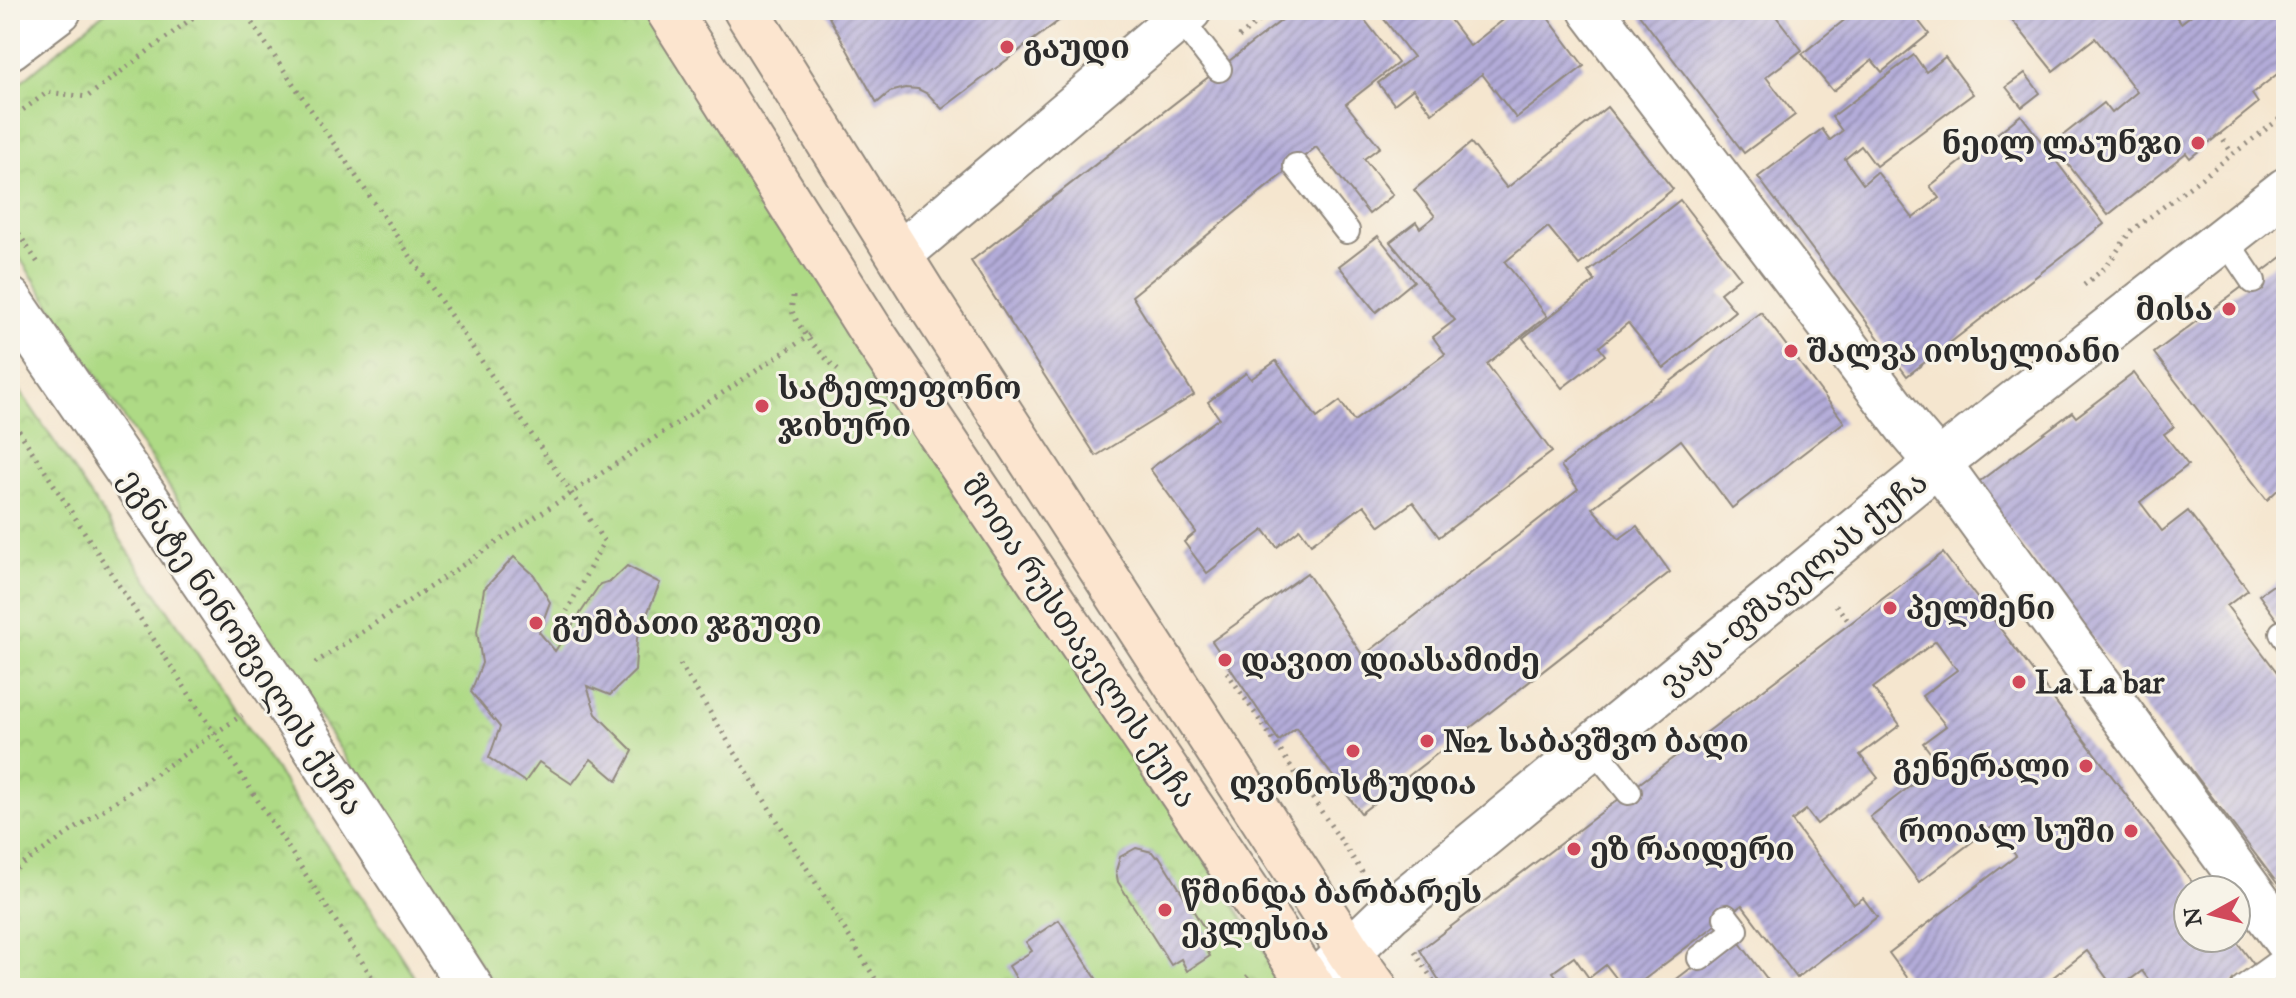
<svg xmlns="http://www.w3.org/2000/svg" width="2296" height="998" font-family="'IM FELL Great Primer','Noto Serif Georgian',serif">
<defs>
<pattern id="park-crowns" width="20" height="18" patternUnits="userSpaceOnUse" patternTransform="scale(2)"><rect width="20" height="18" fill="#aeda85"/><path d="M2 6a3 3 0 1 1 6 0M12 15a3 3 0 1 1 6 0" fill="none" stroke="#96bb73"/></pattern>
<pattern id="building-hatch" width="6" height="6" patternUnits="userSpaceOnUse" patternTransform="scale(2)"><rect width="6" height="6" fill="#b3acd9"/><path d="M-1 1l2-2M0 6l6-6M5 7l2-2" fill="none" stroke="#928cb0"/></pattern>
</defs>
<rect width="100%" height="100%" fill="#f7f3e8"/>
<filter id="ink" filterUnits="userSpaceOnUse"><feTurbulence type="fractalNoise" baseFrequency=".0125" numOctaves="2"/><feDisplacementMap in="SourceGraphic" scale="16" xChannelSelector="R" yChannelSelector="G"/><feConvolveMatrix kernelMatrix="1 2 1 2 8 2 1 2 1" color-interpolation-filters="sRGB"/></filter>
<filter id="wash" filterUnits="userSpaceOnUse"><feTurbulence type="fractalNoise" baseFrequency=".006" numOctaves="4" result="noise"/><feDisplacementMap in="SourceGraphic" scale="32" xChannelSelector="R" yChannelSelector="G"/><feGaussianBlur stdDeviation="1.8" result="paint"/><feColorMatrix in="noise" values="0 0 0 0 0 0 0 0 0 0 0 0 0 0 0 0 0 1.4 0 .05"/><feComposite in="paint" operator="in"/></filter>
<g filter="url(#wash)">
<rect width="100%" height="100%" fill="#f5e6cf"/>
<g fill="url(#park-crowns)" stroke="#6c8258" stroke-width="2">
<polygon points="107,10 650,10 1270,960 1275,973 1271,988 496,988 10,243 10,91"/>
<polygon points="10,376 394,945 422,988 10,988"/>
</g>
<g id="blocks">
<g fill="url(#building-hatch)">
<polygon points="825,10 1073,10 942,109 928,94 918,89 905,88 890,92 877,103"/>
<polygon points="1295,10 1357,10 1398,63 1346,104 1380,147 1364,159 1393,195 1369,214 1316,147 1132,296 1194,395 1096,456 971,261"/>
<polygon points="1377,10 1457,10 1448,17 1470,46 1516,10 1542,10 1584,66 1516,118 1482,74 1432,113 1413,89 1394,104 1378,83 1413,57"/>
<polygon points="1636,10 1781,10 1775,15 1802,50 1766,77 1795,115 1744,153"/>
<polygon points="1857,10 1883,10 1889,17 1898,10 1910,10 1929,34 1882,72 1872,60 1833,91 1802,54"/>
<polygon points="2004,10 2171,10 2181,23 2198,10 2286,10 2286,67 2252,94 2258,103 2190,158 2186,153 2108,215 2052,144 2104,103 2112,113 2137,92 2095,38 2053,71"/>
<polygon points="1914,55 1926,72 1945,57 1973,94 1876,166 1861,146 1845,159 1863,184 1877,172 1913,218 1939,198 1930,186 2021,115 2104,224 1907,376 1758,177 1822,129 1830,140 1842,131 1832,117"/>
<polygon points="2025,73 2040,93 2022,107 2006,87"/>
<polygon points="1607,107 1673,189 1579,265 1548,227 1505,262 1547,316 1487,364 1552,452 1439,537 1413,502 1380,526 1364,505 1311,544 1300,529 1277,547 1264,530 1207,573 1184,542 1196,532 1150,469 1219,418 1208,402 1246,373 1251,379 1276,361 1317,418 1340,401 1354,421 1445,354 1433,337 1455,320 1390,242 1416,222 1420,228 1435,216 1414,190 1471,143 1507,188"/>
<polygon points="1680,200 1740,277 1720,293 1735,311 1664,368 1628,323 1599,347 1605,355 1562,388 1523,338 1595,281 1588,272"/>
<polygon points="1378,236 1414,281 1376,312 1339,266"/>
<polygon points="2286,254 2286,482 2267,500 2154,353"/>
<polygon points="1761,312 1844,422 1732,508 1681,440 1592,508 1619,539 1637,526 1670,572 1361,813 1296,728 1279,741 1212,641 1307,573 1363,656 1578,489 1561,466"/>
<polygon points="2134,373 2174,427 2164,434 2188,465 2140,502 2162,531 2188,511 2248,590 2227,606 2286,684 2286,895 1976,484 2072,412 2076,417"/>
<polygon points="1943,553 2198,890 2188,890 2188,938 2234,938 2255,966 2225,988 2155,988 2142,971 2119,988 2114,988 2087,951 2039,988 1915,988 1889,953 2016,856 1993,826 1919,882 1870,817 1939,764 1923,743 1946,726 1922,696 1957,670 1936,641 1873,688 1900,725 1860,755 1878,778 1817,824 1806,810 1792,821 1854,904 1863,898 1877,917 1797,978 1742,905 1633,988 1624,988 1606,965 1589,978 1574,957 1553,972 1565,988 1444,988 1420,950"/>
<polygon points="514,557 534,575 550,602 539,632 555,651 600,584 611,581 627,566 660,583 637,638 635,671 610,695 587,686 596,714 633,751 617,781 591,759 572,784 539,762 525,782 489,758 500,727 471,692 482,663 477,631 484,589"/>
<polygon points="2286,576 2286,620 2280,624 2259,595"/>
<polygon points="1136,848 1152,852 1156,857 1159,856 1211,939 1203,944 1210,956 1187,971 1181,959 1171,965 1118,882 1116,871 1120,857"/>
<polygon points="1059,920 1099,983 1090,988 1054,988 1052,986 1048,988 1022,988 1009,966 1032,951 1026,942"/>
<polygon points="1734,935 1774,988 1665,988"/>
</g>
</g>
</g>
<g filter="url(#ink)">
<use href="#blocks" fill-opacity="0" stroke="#90887d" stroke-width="2"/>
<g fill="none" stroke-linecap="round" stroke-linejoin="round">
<defs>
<g id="service">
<polyline points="1174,11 1219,69"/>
<polyline points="1296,166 1347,231"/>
<polyline points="2224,238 2253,281"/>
<polyline points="2282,633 2286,639"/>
<polyline points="1592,746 1629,792"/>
<polyline points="1700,958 1736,930 1726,917"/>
<polyline points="2243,988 2286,957"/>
</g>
<g id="minor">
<polyline points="1591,10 1909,429 1938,463 2286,940"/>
<polyline points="10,47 59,10"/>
<polyline points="900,254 1189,10"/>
<polyline points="10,300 277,689 471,988"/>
<polyline points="1311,988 1390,912 1938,463 2286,190"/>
</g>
<g id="secondary">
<polyline points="668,10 871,331 1313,988"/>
<polyline points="746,10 924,295 1349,952 1375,988"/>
</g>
</defs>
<use href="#service" stroke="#90887d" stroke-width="28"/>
<use href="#minor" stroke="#90887d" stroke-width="48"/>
<use href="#secondary" stroke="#90887d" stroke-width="48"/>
<g stroke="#90887d" stroke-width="5" stroke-dasharray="2 6" stroke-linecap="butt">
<polyline points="243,10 604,541 567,611"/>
<polyline points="1239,37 1273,10"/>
<polyline points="10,119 48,92 87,97 203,10"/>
<polyline points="2219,134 2232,153"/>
<polyline points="10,220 38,263"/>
<polyline points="2084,285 2107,266 2130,232 2286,114"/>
<path d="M793,296C793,301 791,306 792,310C796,327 828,362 841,373"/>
<polyline points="10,417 379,988"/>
<polyline points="1836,605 1850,623"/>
<polyline points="315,663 810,335"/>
<polyline points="680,664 881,988"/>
<polyline points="1227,672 1365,876"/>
<polyline points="10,873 242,715"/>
<polyline points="1415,952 1438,988"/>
<polyline points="10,976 20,988"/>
<polyline points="1235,988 1248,976"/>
</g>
<use href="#service" stroke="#fff" stroke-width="24"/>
<use href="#minor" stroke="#fff" stroke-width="44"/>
<use href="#secondary" stroke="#fce5cf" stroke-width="44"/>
</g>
</g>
<g fill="#d1495b" stroke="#f7f3e8" stroke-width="3">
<circle cx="1007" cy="47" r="8"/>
<circle cx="2198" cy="143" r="8"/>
<circle cx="2229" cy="309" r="8"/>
<circle cx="1791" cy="351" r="8"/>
<circle cx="762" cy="406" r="8"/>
<circle cx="1890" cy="608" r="8"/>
<circle cx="536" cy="623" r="8"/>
<circle cx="1225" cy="660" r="8"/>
<circle cx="2019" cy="682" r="8"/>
<circle cx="1427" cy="741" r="8"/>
<circle cx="1353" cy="751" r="8"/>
<circle cx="2086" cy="766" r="8"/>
<circle cx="2131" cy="831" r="8"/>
<circle cx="1574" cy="849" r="8"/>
<circle cx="1165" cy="910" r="8"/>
</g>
<g text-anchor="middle" stroke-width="6" stroke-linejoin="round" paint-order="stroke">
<g font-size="32" font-weight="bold" fill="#2b2b2b" stroke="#f7f3e8" text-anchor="start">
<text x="1023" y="58">გაუდი</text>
<text x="2182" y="154" text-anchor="end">ნეილ ლაუნჯი</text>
<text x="2213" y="320" text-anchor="end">მისა</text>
<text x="1807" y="362">შალვა იოსელიანი</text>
<text x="778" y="399">სატელეფონო<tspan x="778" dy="37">ჯიხური</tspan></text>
<text x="1906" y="619">პელმენი</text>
<text x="552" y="634">გუმბათი ჯგუფი</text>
<text x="1241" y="671">დავით დიასამიძე</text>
<text x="2035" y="693">La La bar</text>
<text x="1443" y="752">№2 საბავშვო ბაღი</text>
<text x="2070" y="777" text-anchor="end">გენერალი</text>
<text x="1353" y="794" text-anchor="middle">ღვინოსტუდია</text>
<text x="2115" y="842" text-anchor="end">როიალ სუში</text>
<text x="1590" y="860">ეზ რაიდერი</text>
<text x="1181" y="903">წმინდა ბარბარეს<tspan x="1181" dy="37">ეკლესია</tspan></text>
</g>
<g font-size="32" fill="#2b2b2b" stroke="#f7f3e8">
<text transform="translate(1793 582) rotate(-39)" y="11">ვაჟა-ფშაველას ქუჩა</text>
<text transform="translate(1080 641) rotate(56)" y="11">შოთა რუსთაველის ქუჩა</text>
<text transform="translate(242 642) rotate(56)" y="11">ეგნატე ნინოშვილის ქუჩა</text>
</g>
</g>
<rect width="2296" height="998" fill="none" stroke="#f7f3e8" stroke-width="40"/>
<g transform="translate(2212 914) rotate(262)"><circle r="38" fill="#f7f3e8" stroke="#a5a39c" stroke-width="2"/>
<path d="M0-6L14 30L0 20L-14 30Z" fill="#d1495b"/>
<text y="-12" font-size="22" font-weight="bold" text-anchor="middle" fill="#2b2b2b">N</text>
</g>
</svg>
